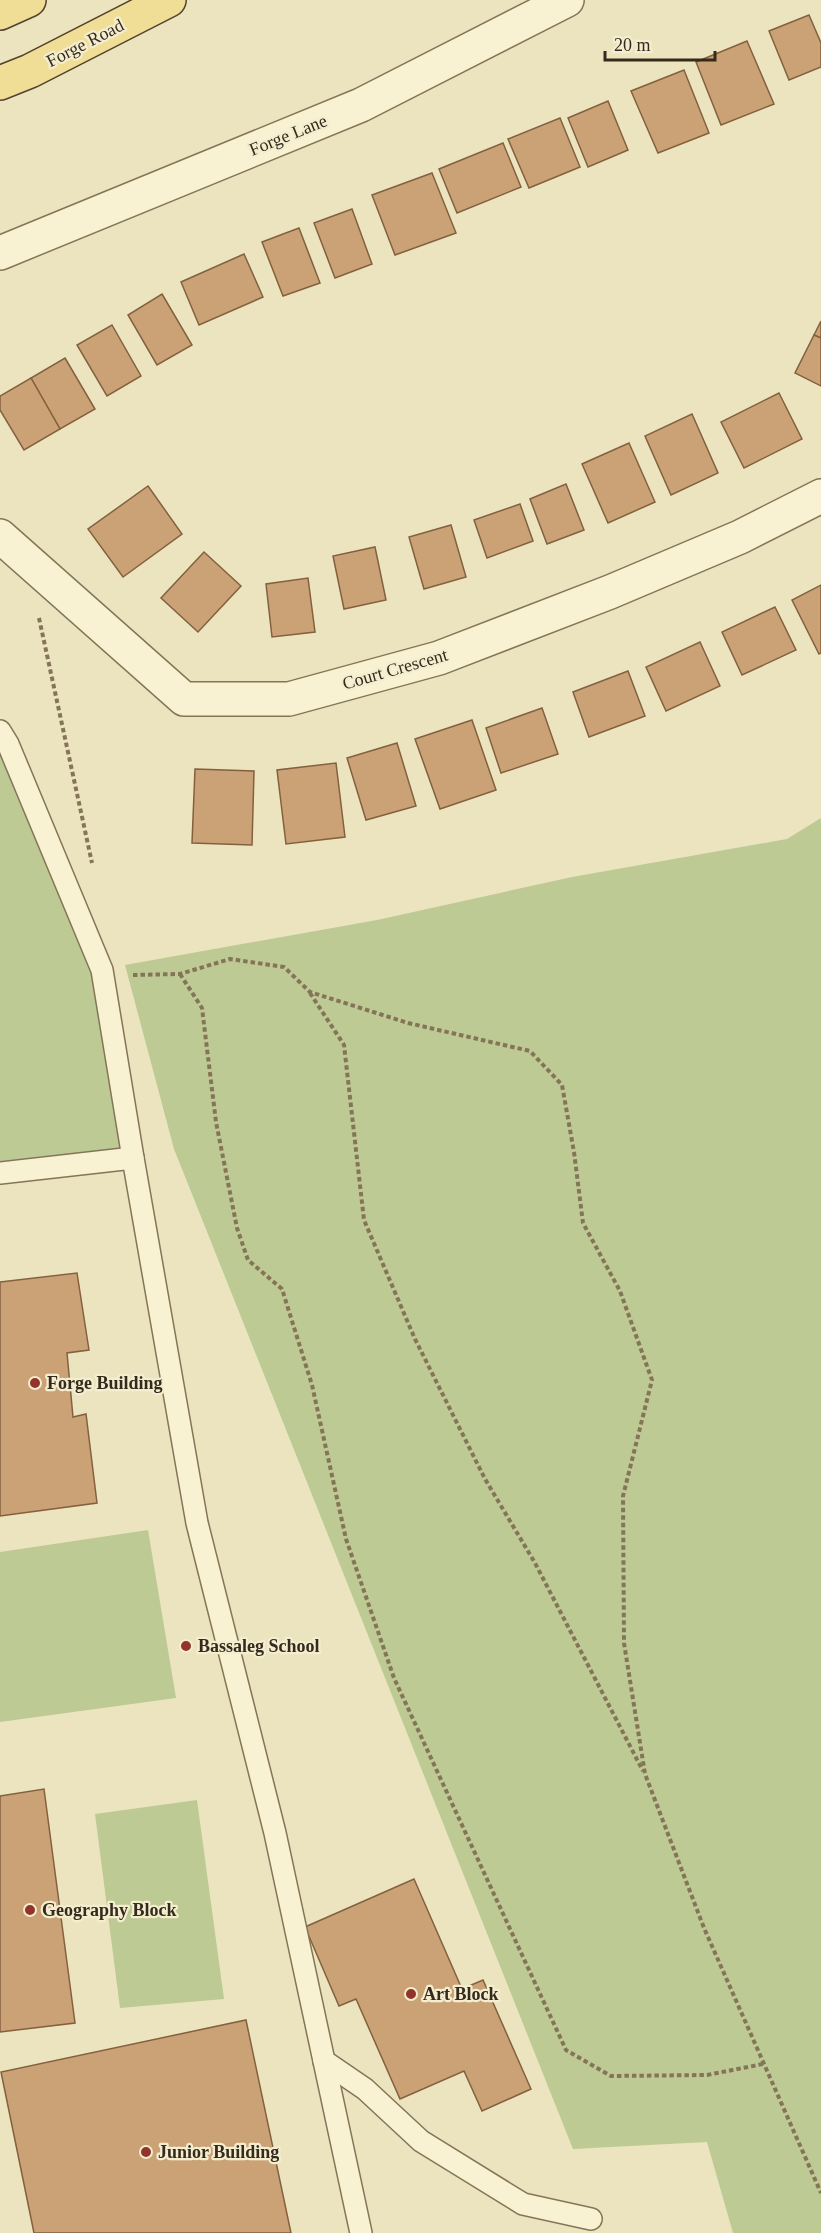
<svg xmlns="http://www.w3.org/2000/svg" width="821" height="2233" font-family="Georgia,serif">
<rect width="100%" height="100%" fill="#ece4bf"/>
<g fill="#beca94">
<polygon points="0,731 102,970 133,1158 0,1173"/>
<polygon points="821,818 821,2233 733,2233 707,2142 573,2149 174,1149 125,965 377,920 572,877 787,839"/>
<polygon points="148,1530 176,1698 0,1722 0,1552"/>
<polygon points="197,1800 224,1999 120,2008 95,1814"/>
</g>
<g fill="#caa276" stroke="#83613f" stroke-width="1.5">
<polygon points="809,15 821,43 821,67 789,80 769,31"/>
<polygon points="747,41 774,104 721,125 696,62"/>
<polygon points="684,70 709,133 658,153 631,91"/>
<polygon points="608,101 628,150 588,167 568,118"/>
<polygon points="560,118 580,167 529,188 508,139"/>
<polygon points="503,143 521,187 457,213 439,169"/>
<polygon points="432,173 456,233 395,255 372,195"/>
<polygon points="352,209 372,264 335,278 314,223"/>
<polygon points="299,228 320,283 283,296 262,242"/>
<polygon points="244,254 263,297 199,325 181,282"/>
<polygon points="162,294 192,345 157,365 128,315"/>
<polygon points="821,321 821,338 814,335"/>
<polygon points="112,325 141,376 107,396 77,345"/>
<polygon points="814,335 821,338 821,386 795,373"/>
<polygon points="65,358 95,409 60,429 31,378"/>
<polygon points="31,378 60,429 24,450 0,410 0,396"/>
<polygon points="779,393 802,439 744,468 721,422"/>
<polygon points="692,414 718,473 671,495 645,436"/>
<polygon points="629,443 655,502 608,523 582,464"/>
<polygon points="566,484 584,530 547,544 530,499"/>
<polygon points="148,486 182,534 123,577 88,529"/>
<polygon points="520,504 533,541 487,558 474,520"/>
<polygon points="451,525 466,577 424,589 409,537"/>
<polygon points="375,547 386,600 344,609 333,556"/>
<polygon points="204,552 241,586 198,632 161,598"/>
<polygon points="308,578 315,632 272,637 266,584"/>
<polygon points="821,585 821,653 819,654 792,600"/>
<polygon points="775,607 796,650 742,675 722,632"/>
<polygon points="700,642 720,686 666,711 646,667"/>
<polygon points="628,671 645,716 589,737 573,692"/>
<polygon points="542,708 558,754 501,773 486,728"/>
<polygon points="472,720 496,790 440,809 415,739"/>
<polygon points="397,743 416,806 366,820 347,758"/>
<polygon points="336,763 345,837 286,844 277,770"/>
<polygon points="195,769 254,771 252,845 192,843"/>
<polygon points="77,1273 89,1350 67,1353 73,1417 86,1414 97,1503 0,1516 0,1282"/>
<polygon points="44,1789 75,2023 0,2032 0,1796"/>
<polygon points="414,1879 462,1989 483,1980 531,2089 482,2111 464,2071 400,2099 356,1999 339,2006 305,1927"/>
<polygon points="246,2020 291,2233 34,2233 1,2072"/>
</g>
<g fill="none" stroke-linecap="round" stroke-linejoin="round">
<defs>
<g id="service">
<polyline points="0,731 8,744 102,970 133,1158 197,1523 275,1833 361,2233"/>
<polyline points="0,1173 133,1158"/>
<polyline points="324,2061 365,2089 421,2141 523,2204 591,2219"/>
</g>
<g id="minor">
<polyline points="0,253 361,105 567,0"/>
<polyline points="0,536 184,699 289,699 439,658 610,592 740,537 821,496"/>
</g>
<g id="primary">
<polyline points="0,13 29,0"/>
<polyline points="0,83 30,71 169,0"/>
</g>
</defs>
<use href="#service" stroke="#857558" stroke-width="24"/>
<use href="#minor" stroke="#857558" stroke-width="36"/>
<use href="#primary" stroke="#52422d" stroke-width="36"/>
<g stroke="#857558" stroke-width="4" stroke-dasharray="4.5 3" stroke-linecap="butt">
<polyline points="39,618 92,863"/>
<polyline points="180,974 202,1008 216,1122 237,1228 248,1260 282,1289 312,1385 346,1539 394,1678 566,2050 611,2076 707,2075 763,2064"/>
<polyline points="133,975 180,974 230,959 284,967 310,992 408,1023 530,1051 562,1085 574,1152 583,1223 620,1291 652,1380 623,1496 624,1643 645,1774 704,1928 821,2193"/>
<polyline points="310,993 344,1045 364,1220 415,1339 485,1479 535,1563 643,1771"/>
</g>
<use href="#service" stroke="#f8f1d2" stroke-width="21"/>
<use href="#minor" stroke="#f8f1d2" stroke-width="33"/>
<use href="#primary" stroke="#f0de97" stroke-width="33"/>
</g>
<g fill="#92342a" stroke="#f4edcf" stroke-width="2">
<circle cx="35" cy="1383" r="6"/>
<circle cx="186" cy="1646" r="6"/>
<circle cx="30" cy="1910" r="6"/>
<circle cx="411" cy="1994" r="6"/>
<circle cx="146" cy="2152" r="6"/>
</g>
<g text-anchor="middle" stroke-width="4.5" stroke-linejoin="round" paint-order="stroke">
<g font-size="18" fill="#342b1c" stroke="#f4edcf">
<text transform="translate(85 43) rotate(-27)" y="6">Forge Road</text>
<text transform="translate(288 135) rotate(-22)" y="6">Forge Lane</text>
<text transform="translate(395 669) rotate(-16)" y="6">Court Crescent</text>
</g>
<g font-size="18" font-weight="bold" fill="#342b1c" stroke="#f4edcf" text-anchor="start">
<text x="47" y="1389">Forge Building</text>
<text x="198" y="1652">Bassaleg School</text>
<text x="42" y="1916">Geography Block</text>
<text x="423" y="2000">Art Block</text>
<text x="158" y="2158">Junior Building</text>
</g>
</g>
<path d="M605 51v9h110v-9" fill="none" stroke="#342b1c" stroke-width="3"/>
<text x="614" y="51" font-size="18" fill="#342b1c" stroke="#f4edcf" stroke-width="4.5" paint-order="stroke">20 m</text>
</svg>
